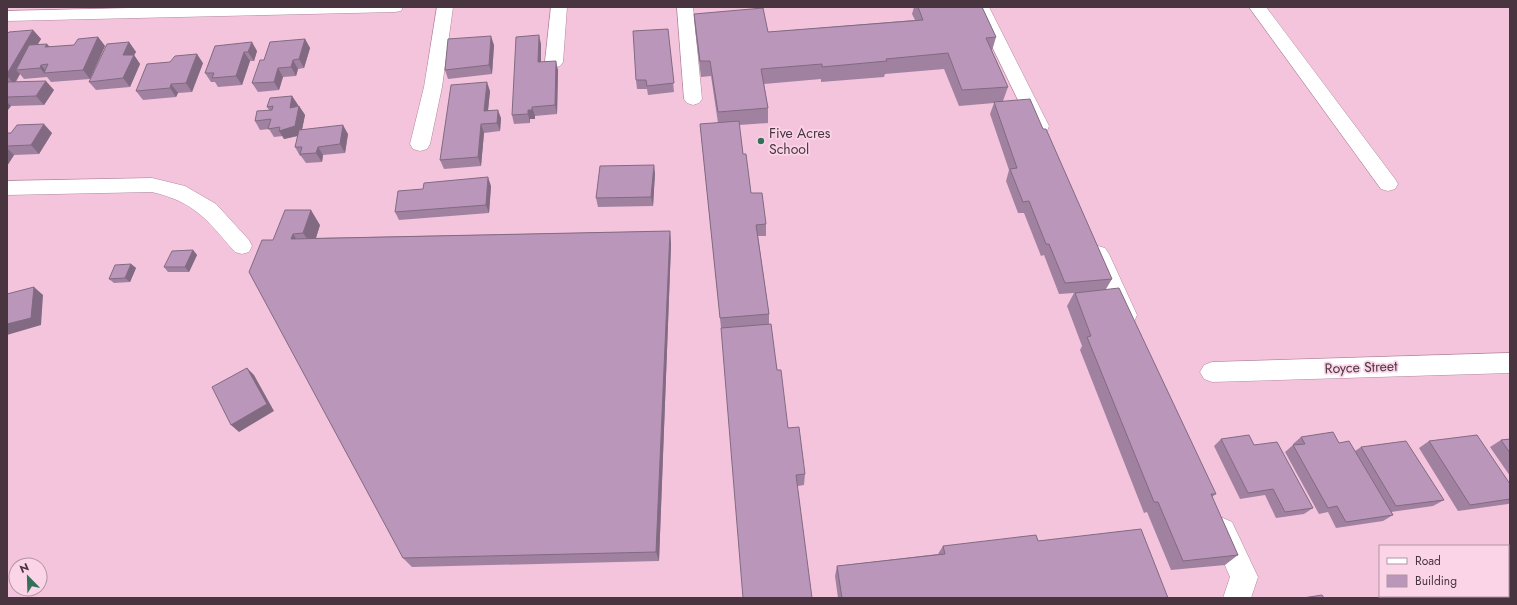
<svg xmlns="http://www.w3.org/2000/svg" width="1517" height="605" font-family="Jost,sans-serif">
<rect width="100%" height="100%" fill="#f4c4dd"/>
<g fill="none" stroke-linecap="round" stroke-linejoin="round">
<defs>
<g id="minor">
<polygon points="171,7 403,7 401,11 395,12 7,21 7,11"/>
<polygon points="437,7 453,7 442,87 430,144 427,149 420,151 413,149 410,144 424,87"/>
<polygon points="551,7 567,7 563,62 560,66 554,68 548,66 545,62"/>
<polygon points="677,7 693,7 702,99 699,103 693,105 687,103 684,99"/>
<polygon points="973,7 989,7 1049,126 1047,131 1040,133 1033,131"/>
<polygon points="1249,7 1266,7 1395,179 1398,184 1395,189 1388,191 1381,189"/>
<path d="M152,178L185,186L216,204L249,240L252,246L249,252L242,254L235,252C207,220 195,202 152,192L7,195V181Z"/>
<polygon points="1098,246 1105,248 1109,254 1137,315 1134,322 1126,324 1118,322 1115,315 1087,254 1091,248"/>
<polygon points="1510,353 1510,373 1212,382 1204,379 1200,372 1204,365 1212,362"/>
<polygon points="1223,518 1232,522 1258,577 1251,598 1223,598 1230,577 1210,531 1214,522"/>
</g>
</defs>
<use href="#minor" stroke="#b2869d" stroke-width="1"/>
<use href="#minor" fill="#fff" fill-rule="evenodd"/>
</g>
<g fill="#a082a0">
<polygon points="914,7 982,7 996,37 992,51 1008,87 1003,101 1043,129 1112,279 1106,289 1216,494 1212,497 1238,555 1225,565 1171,570 1147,512 1144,513 1080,350 1082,346 1067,306 1074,293 1059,294 1044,255 1041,256 1024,213 1018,213 1006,181 1009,170 990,114 994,103 959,106 944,69 885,74 884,77 821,82 821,79 764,84 768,108 768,123 739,125 743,154 751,193 766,224 766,236 758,236 769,314 769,324 777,370 788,428 805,474 804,485 798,486 721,328 700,124 718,123 711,76 701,77 695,29 694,14 768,32 915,20 912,14"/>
<polygon points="668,29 674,92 648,95 647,89 637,89 636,80"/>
<polygon points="33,30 41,39 37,45 47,44 50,47 74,45 98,37 105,46 90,79 51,82 47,77 24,79 20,74 16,82 54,90 44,105 11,106 7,111 7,34"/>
<polygon points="305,39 310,48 304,68 298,69 296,76 283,77 279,90 258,92 252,83 264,60"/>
<polygon points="129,42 136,52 134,55 140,64 130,87 96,90 89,82"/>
<polygon points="541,44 541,62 558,70 557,114 535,116 535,119 530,119 530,123 514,124 512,115"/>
<polygon points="494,45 492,74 448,79 445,70"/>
<polygon points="215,46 257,51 254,61 250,61 242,85 218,87 215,82 211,82 205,73"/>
<polygon points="170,62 203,63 192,92 178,93 176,97 143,100 136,91"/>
<polygon points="490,91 488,110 501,118 500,131 484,133 481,166 444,169 440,160"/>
<polygon points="292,96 298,105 297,107 299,106 305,115 302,129 348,134 345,153 323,155 322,162 306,163 301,156 300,156 295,147 298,136 284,139 283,136 274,137 269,129 260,130 255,121 269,110 267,107"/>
<polygon points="7,133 52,133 39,154 14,155 7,166"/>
<polygon points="655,173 653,206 598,207 596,198"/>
<polygon points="491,186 489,213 399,220 395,212 423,189"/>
<polygon points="320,225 316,238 670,231 671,245 659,561 412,567 403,558 273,240"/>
<polygon points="193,250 197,255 189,272 168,272 164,267"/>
<polygon points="131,264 136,268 130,282 114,283 109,279"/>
<polygon points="1301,437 1339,443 1355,451 1361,447 1444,500 1433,506 1391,512 1393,515 1383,521 1336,528 1328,512 1319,514 1285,452 1293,445 1293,444"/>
<polygon points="1221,439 1254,445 1313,508 1304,514 1276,518 1265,495 1240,499 1214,446"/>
<polygon points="1510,439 1510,476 1490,447 1501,440"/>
<polygon points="1429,441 1510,484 1510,503 1508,504 1458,511 1419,448"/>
<polygon points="1038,541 1168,598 838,598 835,576 837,566 938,554 943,546"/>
</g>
<g fill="#826a82">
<polygon points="33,30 41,39 23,69 16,70 20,74 14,84 7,76 7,74"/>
<polygon points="539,35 541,44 541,71 538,62"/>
<polygon points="491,36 494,45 492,74 489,65"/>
<polygon points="98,37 105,46 90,79 83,70"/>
<polygon points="305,39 310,48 304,68 299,59"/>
<polygon points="129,42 136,52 134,55 140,64 130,87 123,78 123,55"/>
<polygon points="252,42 257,51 254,61 248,52"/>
<polygon points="47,44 54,53 45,47"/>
<polygon points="244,52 250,61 242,85 236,76"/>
<polygon points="197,54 203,63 192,92 186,83"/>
<polygon points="293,60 298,69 296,76 291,67"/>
<polygon points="556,61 558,70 557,114 555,105"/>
<polygon points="41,65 48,73 44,73 40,68"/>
<polygon points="278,68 283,77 279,90 274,82"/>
<polygon points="46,81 54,90 44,105 36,96"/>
<polygon points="487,82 490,91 487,120 484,111"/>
<polygon points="171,84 178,93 176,97 170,88"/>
<polygon points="292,96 298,105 295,116 290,108"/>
<polygon points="7,102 11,106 7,111"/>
<polygon points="299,106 305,115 301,135 284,139 279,131"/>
<polygon points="532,107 535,116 535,119 530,119 530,123 528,114 528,110"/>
<polygon points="498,110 501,118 500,131 497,123"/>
<polygon points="44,124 52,133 39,154 31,145"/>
<polygon points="481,124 484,133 481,166 478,157"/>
<polygon points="343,125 348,134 345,153 340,144"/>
<polygon points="318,147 323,155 322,162 316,153"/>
<polygon points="7,148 14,155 7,166"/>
<polygon points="654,165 655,173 653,206 651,197"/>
<polygon points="488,177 491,186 489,213 486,205"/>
<polygon points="311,210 320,225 313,247 303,233"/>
<polygon points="670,231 671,245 659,561 656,552"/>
<polygon points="293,234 303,249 291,239"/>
<polygon points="193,250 197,255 189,272 185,267"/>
<polygon points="131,264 136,268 130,282 125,278"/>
<polygon points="34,287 43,295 41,325 7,335 7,324"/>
<polygon points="247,368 254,375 274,411 239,432 231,425"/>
</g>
<g fill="#ba97ba" stroke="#826a82">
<polygon points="918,7 982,7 996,37 986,38 1008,87 962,90 948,53 886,59 887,61 822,67 822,64 761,69 768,108 718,112 710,61 700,61 694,14 763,8 768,32 923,20"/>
<polygon points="668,29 674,83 647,86 646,80 636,80 633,31"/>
<polygon points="33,30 7,74 7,34 9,32"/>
<polygon points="539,35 538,62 556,61 555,105 532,107 532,110 528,110 528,114 512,115 516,37"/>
<polygon points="491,36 489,65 445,70 448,39"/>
<polygon points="98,37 83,70 44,73 48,64 41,65 40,68 16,70 29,45 47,44 45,47 74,45 78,39"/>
<polygon points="305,39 299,59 293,60 291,67 278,68 274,82 252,83 260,60 264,60 270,42"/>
<polygon points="129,42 123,55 134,55 123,78 89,82 107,44"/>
<polygon points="252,42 248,52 244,52 236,76 212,78 214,73 205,73 215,46"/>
<polygon points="197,54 186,83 171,84 170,88 136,91 147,64 170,62 175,56"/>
<polygon points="46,81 36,96 7,97 7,82"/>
<polygon points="487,82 484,111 498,110 497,123 481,124 478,157 440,160 451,85"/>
<polygon points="292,96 290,108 299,106 295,126 279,131 280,127 268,129 271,119 255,121 257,111 272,110 273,106 267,107 270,98"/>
<polygon points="1030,99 1043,129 1046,129 1112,279 1065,283 1049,244 1046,244 1029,201 1023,202 1010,169 1017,168 994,102"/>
<polygon points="739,121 743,154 746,154 751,193 762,193 766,224 756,225 769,314 720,318 700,124"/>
<polygon points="44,124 31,145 7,146 7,133 11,133 17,125"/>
<polygon points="343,125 340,144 318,147 316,153 300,154 302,147 295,147 299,130"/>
<polygon points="654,165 651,197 596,198 600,166"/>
<polygon points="488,177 486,205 395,212 398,191 423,189 424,183"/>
<polygon points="285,210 311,210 303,233 293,234 291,239 670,231 656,552 403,558 249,272 262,240 273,240"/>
<polygon points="193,250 185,267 164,267 172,251"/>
<polygon points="131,264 125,278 109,279 115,265"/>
<polygon points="34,287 31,318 7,324 7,294"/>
<polygon points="1119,288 1216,494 1211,494 1238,555 1183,561 1158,502 1154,502 1087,337 1091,336 1075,293"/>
<polygon points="771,324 777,370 781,370 788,428 799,427 805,474 796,475 812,598 743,598 721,328"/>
<polygon points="247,368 267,404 231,425 212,387"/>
<polygon points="1333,432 1339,443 1349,441 1393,515 1346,522 1337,506 1328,508 1293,445 1305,444 1301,437"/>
<polygon points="1249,435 1254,445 1277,442 1313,508 1285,512 1273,489 1248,493 1221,439"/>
<polygon points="1477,435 1510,484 1510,499 1470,505 1429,441"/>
<polygon points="1510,439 1510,453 1501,440"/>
<polygon points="1406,441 1444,500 1396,506 1361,447"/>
<polygon points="1141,529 1168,598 842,598 837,566 945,554 943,546 1036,535 1038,541"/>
<polygon points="1322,595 1324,598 1303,598"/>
</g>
<circle fill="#346f58" stroke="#fbd4e8" stroke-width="1.5" cx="761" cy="141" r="4"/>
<g text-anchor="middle" stroke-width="3.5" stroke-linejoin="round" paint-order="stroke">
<g font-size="14" fill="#48353f" stroke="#fbd4e8" text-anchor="start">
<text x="769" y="138">Five Acres<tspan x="769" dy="16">School</tspan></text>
</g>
<g font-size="14" fill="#48353f" stroke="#fbd4e8">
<text transform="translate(1361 367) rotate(-2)" y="5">Royce Street</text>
</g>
</g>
<rect width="1517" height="605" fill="none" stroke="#48353f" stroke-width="16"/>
<rect x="1379" y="545" width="130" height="52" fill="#fbd4e8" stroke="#b394a4"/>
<rect x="1387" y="558" width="20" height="6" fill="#ffffff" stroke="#b394a4"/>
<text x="1415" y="565" font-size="12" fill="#48353f">Road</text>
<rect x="1387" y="575" width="20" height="12" fill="#ba97ba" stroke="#b394a4"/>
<text x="1415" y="585" font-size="12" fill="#48353f">Building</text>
<g transform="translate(28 577) rotate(337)"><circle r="19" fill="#fbd4e8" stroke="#b394a4"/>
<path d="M0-3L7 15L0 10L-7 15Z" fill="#346f58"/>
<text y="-6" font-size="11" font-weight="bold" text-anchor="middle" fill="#48353f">N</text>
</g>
</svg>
